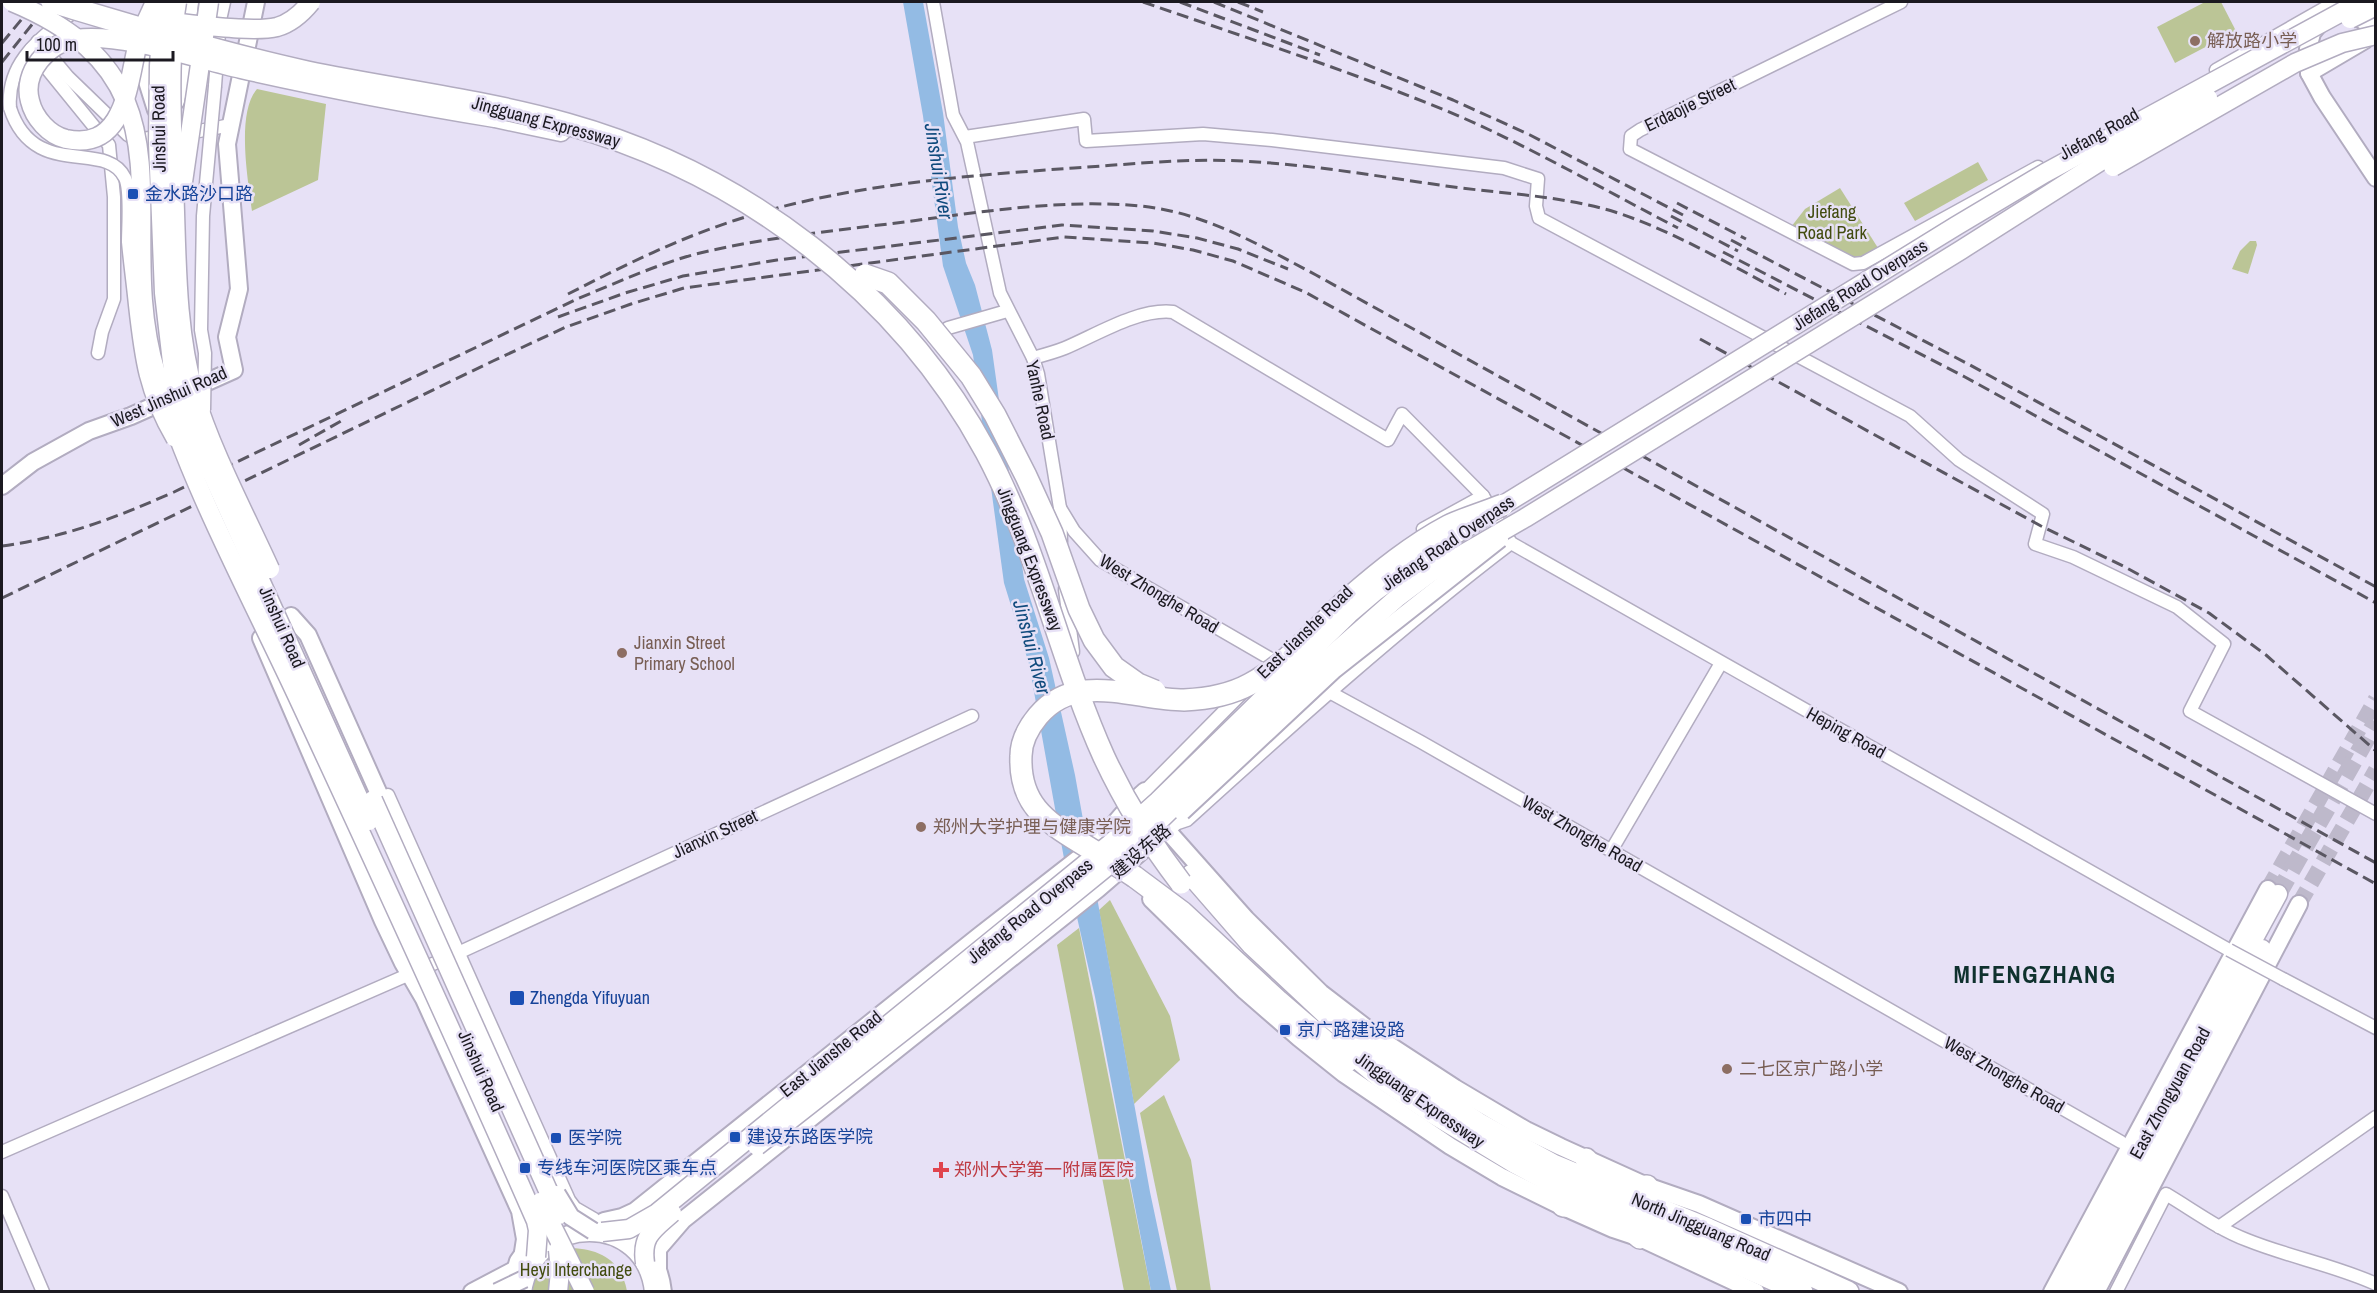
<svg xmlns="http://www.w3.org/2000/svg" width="2377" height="1293" font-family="'Archivo Narrow','Noto Sans SC',sans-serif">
<rect width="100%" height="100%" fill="#e7e1f6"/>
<g fill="#bbc596">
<polygon points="2205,2 2221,2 2236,31 2175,63 2157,27"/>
<path d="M257,89L326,104L318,180L252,211C248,180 236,113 257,89Z"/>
<polygon points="1978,162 1988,180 1915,221 1904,203"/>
<polygon points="1840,188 1878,248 1855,260 1791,227 1805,209"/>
<polygon points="2250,241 2256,241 2257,245 2248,274 2232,269 2240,251"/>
<polygon points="1110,900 1170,1016 1180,1060 1134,1104 1099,910"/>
<polygon points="1079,928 1151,1291 1124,1291 1057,945"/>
<polygon points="1164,1095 1191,1160 1211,1291 1177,1291 1140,1113"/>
<path d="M567,1248C598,1248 621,1259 627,1291L526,1292C530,1271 548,1255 567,1248Z"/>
</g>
<polygon fill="#93bbe4" points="903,2 923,2 943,113 958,227 966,263 975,285 992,350 1024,579 1049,658 1075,775 1150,1192 1171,1291 1151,1291 1095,997 1065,864 1029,664 1004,583 973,355 943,266 923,116"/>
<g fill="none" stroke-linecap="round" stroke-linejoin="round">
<g stroke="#beb9cb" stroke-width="16" stroke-dasharray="16 8" stroke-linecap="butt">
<polyline points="2268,889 2376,699"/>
<polyline points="2299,904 2376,770"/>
</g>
<polyline stroke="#beb9cb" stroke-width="18" stroke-dasharray="18 9" stroke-linecap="butt" points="2278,894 2376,722"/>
<defs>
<g id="street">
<polyline points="933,2 953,115 967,142 1000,293 1033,358 1038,374 1060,508 1061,542"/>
<polyline points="1901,2 1640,130 1631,136 1630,149 1853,264 1863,263 2038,167"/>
<polyline points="38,41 68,77 128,135 136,140 163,136"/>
<polyline points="31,49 109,145 114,197 114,299 102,332 98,353"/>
<polyline points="2216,70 2332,4"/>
<polyline points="215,86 220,20 224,2"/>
<path d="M10,108C6,59 45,36 78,8"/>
<polyline points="183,134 231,125"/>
<polyline points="965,137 1084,119 1086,141 1203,134 1272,140 1504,168 1538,179 1536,206 1539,218 1910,416 1959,460 2043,514 2035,544 2073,557 2177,607 2224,644 2190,711 2376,814"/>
<polyline points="948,328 1007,311"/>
<path d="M1033,358C1044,355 1055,352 1065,348C1096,335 1139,308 1173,312L1388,440L1402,414L1483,496L1511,543L2229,950"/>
<polyline points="1060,508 1074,531 1100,560 1283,666"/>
<polyline points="1423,529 1483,496"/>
<polyline points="1065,589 1073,652"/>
<polyline points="1311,682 1421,742 2121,1142"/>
<polyline points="1145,791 1244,691"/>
<polyline points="388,795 569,1200 575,1208 594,1219"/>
<path d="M1172,825L1187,820C1292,725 1398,629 1511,543"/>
<polyline points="1611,851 1721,663"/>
<polyline points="2283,979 2376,1028"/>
<polyline points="2,1152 458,953 972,716"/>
<polyline points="2,1196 43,1292"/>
<polyline points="2219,1227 2376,1117"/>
<path d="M2116,1292L2166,1194C2193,1210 2218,1229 2247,1240C2289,1257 2334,1265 2376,1284"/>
</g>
<g id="secondary">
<polyline points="2337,2 2312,33 2308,49 2309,73 2322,97 2376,178"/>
<polyline points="2345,10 2376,28"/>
<polyline points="150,32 146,78 156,110"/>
<polyline points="2309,73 2365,40"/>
<polyline points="176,101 182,74 190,2"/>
<polyline points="2,486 33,462 89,431 131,416 234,370 227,337 239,289 227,144 256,2"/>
<polyline points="291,616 308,635 387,812"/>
<polyline points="261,638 383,921 403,963 424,999 520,1211 525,1239 523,1252"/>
<polyline points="1151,899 1245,991 1299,1038 1344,1074 1450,1146 1502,1177 1559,1205 1613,1229 1640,1238 1756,1292"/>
<polyline points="604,1221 622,1217 635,1211 979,936 1097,844 1133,802 1145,791 1166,829 1246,919 1321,993 1386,1043 1455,1088 1526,1130 1561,1147 1647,1186 1699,1204 1899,1292"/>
<path d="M617,1225C643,1238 660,1262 663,1292"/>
<polyline points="658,1268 658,1249 683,1220 1098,889 1172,825 1182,812"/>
<polyline points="472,1292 514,1270"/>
<polyline points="509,1292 518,1261 530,1244"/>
<polyline points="2052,1292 2268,889"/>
<polyline points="2096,1292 2299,904"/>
</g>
<g id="primary">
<polyline points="495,118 561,132"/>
<path d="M522,1292C534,1212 646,1212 654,1292"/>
<polyline points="2062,1292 2278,894"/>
<polyline points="2080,1292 2262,949"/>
</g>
<g id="highway">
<polyline points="1192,875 1252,944 1331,1018 1388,1063 1479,1124 1553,1165 1708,1229 1848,1292"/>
<polyline points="1135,877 1182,912 1277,1000 1348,1061"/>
<polyline points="1342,1045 1379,1076 1432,1112 1516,1163 1561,1187 1802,1292"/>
<polyline points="1586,1159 1614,1190 1647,1186"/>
<polyline points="1563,1206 1605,1208 1640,1238"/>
</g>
</defs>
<use href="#street" stroke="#b2acc0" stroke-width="15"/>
<use href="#secondary" stroke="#b2acc0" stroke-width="20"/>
<use href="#primary" stroke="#b2acc0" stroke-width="21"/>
<use href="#highway" stroke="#b2acc0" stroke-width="24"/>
<use href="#street" stroke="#fff" stroke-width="12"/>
<use href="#secondary" stroke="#fff" stroke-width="16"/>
<use href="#primary" stroke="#fff" stroke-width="18"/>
<use href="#highway" stroke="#fff" stroke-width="21"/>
<g stroke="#5a5762" stroke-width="3" stroke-dasharray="12 6" stroke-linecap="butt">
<path d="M1143,2C1244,37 1347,70 1447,111C1526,144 1602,189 1678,228"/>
<polyline points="1180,2 1320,55"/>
<polyline points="1214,2 1453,100 1530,135 1683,215"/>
<polyline points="1238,2 1263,12"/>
<polyline points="2,43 36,2"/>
<polyline points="2,62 50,2"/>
<polyline points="1677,203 1746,239"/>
<polyline points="1671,216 1738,251"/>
<polyline points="1731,240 1970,365 2376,587"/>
<polyline points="1723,252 1965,377 2376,603"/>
<path d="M568,294C623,266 677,239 736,220C844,185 961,176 1074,168C1135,164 1196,157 1257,162C1320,166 1383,177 1446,186C1503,194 1559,195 1615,212C1676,232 1730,265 1786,294"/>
<polyline points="558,317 625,293 683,276 777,260 1062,225 1153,231 1197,238 1238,249 1288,269"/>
<polyline points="1700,339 2041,526 2125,567 2209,613 2266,655 2376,751"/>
<polyline points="299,445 341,421"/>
<path d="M2,546C66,537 115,518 174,492L577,299C616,283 655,265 696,254C769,236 845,230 919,220C995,210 1073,198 1149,207C1209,215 1263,247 1316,275L2376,863"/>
<polyline points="2,598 493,361 566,327 631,304 684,288 1064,237 1153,243 1193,250 1233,261 1305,292 2376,884"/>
</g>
<defs>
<g id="street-bridge">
<path d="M10,108C34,182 106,138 125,178C131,190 128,227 128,242C130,263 133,284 135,305C141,359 145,392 173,440"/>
<polyline points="204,410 205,353 201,330 203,216 215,86"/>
<polyline points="2229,950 2283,979"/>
</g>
<g id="secondary-bridge">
<polyline points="1182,812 1334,670 1500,539"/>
<polyline points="557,1194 571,1217 593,1231"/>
<polyline points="497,1292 524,1279"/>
</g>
<g id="primary-bridge">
<path d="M12,2C206,82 110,223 156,373C192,489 250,594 301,704C381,876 460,1048 536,1221L538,1230L536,1257"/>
<path d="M155,2C150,14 143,27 139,39C128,77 128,152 66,139C49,135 34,118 30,101C22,72 48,43 76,39C124,33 193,58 241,69C325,88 410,104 495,118"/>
<polyline points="163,2 159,66 158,143 164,293 173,371 190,425 369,821"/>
<path d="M177,2C168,56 172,128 174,184C177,253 175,326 194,393C211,450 245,514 270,569"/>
<polyline points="2350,19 2376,6"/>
<path d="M168,22C195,24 252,33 277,27C291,23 302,13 311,2"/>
<polyline points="2113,167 2295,63 2342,43 2376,35"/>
<polyline points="183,182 209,2"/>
<polyline points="373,800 559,1215"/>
<polyline points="757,1146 943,1000 1121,855 1158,822 1299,684 1398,597 1430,573 1525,518 1961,250 2131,142 2208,98"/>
<polyline points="540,1202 585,1292"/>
<polyline points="602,1232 629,1229 657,1213 1110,844 1158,801 1349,614 1376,591 1443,542 1956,226 2045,173 2360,2"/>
<path d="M645,1263C641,1236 653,1230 672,1213"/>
<polyline points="558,1292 560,1271 558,1250"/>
</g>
<g id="highway-bridge">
<path d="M52,2C136,27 221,53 307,72C394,90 482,100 567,124C742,173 899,291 986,452C1038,549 1059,657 1104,757C1125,802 1151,844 1181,883"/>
<polyline points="865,275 888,283 926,321 971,376 995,415 1026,476 1052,533 1079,609 1094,640 1114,667 1138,684 1155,691"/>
<path d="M1135,877C1117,865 1099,854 1081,843C1045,821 1019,803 1021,756C1021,740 1028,728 1038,716C1076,670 1135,700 1184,700C1207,699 1230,695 1250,684C1288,664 1317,627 1349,598C1379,572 1412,545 1448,526C1465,518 1485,512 1503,505"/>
</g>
</defs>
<use href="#street-bridge" stroke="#b2acc0" stroke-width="15" stroke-linecap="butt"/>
<use href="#secondary-bridge" stroke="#b2acc0" stroke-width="20" stroke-linecap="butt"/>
<use href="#primary-bridge" stroke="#b2acc0" stroke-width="21" stroke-linecap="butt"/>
<use href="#highway-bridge" stroke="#b2acc0" stroke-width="24" stroke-linecap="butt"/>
<use href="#street-bridge" stroke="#fff" stroke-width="12"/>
<use href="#secondary-bridge" stroke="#fff" stroke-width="16"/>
<use href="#primary-bridge" stroke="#fff" stroke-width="18"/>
<use href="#highway-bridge" stroke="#fff" stroke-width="21"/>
</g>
<g fill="#8d6e63" stroke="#e7e1f6" stroke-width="2">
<circle cx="2195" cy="41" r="6"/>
<circle cx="622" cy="653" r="6"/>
<circle cx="921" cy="827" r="6"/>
<circle cx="1727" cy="1069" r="6"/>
</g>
<g fill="#1a4fb4" stroke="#e7e1f6" stroke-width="2">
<rect x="127" y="188" width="12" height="12" rx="3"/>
<rect x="509" y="990" width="16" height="16" rx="3"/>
<rect x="1279" y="1024" width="12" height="12" rx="3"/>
<rect x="729" y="1131" width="12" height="12" rx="3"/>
<rect x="550" y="1132" width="12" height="12" rx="3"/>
<rect x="519" y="1162" width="12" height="12" rx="3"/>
<rect x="1740" y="1213" width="12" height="12" rx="3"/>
</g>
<path fill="#e0444e" stroke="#e7e1f6" stroke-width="2" d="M938 1161h6v6h6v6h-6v6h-6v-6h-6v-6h6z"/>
<g text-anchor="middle" stroke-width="5" stroke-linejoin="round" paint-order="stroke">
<g font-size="18" fill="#785e54" stroke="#e7e1f6" text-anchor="start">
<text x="2207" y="47">解放路小学</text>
<text x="634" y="649">Jianxin Street<tspan x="634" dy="21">Primary School</tspan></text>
<text x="933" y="833">郑州大学护理与健康学院</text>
<text x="1739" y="1075">二七区京广路小学</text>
</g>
<g font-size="18" fill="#1b1920" stroke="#e7e1f6">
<text transform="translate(1690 105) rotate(-26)" y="6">Erdaojie Street</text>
<text transform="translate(546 122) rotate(15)" y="6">Jingguang Expressway</text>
<text transform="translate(159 129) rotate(-91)" y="6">Jinshui Road</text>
<text transform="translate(2099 134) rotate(-29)" y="6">Jiefang Road</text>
<text transform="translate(1860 285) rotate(-32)" y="6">Jiefang Road Overpass</text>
<text transform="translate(169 397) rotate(-24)" y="6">West Jinshui Road</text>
<text transform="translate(1040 400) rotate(78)" y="6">Yanhe Road</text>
<text transform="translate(1448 543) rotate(-34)" y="6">Jiefang Road Overpass</text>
<text transform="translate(1030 559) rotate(69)" y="6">Jingguang Expressway</text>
<text transform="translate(1159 594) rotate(31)" y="6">West Zhonghe Road</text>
<text transform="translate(282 627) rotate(66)" y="6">Jinshui Road</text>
<text transform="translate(1305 632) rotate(-44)" y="6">East Jianshe Road</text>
<text transform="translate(1846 733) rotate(29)" y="6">Heping Road</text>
<text transform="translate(715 834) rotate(-25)" y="6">Jianxin Street</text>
<text transform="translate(1582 834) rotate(30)" y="6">West Zhonghe Road</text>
<text transform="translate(1141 851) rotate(-41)" y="6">建设东路</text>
<text transform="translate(1030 911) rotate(-39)" y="6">Jiefang Road Overpass</text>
<text transform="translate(831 1054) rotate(-39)" y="6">East Jianshe Road</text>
<text transform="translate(481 1071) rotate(66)" y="6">Jinshui Road</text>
<text transform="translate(2004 1075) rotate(30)" y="6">West Zhonghe Road</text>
<text transform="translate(2170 1093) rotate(-61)" y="6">East Zhongyuan Road</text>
<text transform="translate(1420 1100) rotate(35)" y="6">Jingguang Expressway</text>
<text transform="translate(1701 1227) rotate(23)" y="6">North Jingguang Road</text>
</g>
<g font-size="18" fill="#164399" stroke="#e7e1f6" text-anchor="start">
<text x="145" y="200">金水路沙口路</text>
<text x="530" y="1004">Zhengda Yifuyuan</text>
<text x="1297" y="1036">京广路建设路</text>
<text x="747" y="1143">建设东路医学院</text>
<text x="568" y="1144">医学院</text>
<text x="537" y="1174">专线车河医院区乘车点</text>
<text x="1758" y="1225">市四中</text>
</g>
<g font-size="18" fill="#424c0f" stroke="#e7e1f6">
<text x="1832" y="218">Jiefang<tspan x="1832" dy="21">Road Park</tspan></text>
<text x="576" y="1276">Heyi Interchange</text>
</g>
<g font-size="18" fill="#be3a42" stroke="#e7e1f6" text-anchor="start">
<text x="954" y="1176">郑州大学第一附属医院</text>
</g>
<g font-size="20" font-style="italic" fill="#0f4a7d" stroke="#e7e1f6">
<text transform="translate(939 171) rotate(81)" y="7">Jinshui River</text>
<text transform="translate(1032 647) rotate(75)" y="7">Jinshui River</text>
</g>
<g font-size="24" font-weight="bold" letter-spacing="1.5" fill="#0f312e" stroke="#e7e1f6">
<text x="2035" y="983">MIFENGZHANG</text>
</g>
</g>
<rect width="2377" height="1293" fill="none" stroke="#1b1920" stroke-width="6"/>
<path d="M27 51v9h146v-9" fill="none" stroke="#1b1920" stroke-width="3"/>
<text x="36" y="51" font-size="18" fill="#1b1920" stroke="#e7e1f6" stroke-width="4.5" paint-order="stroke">100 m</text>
</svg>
